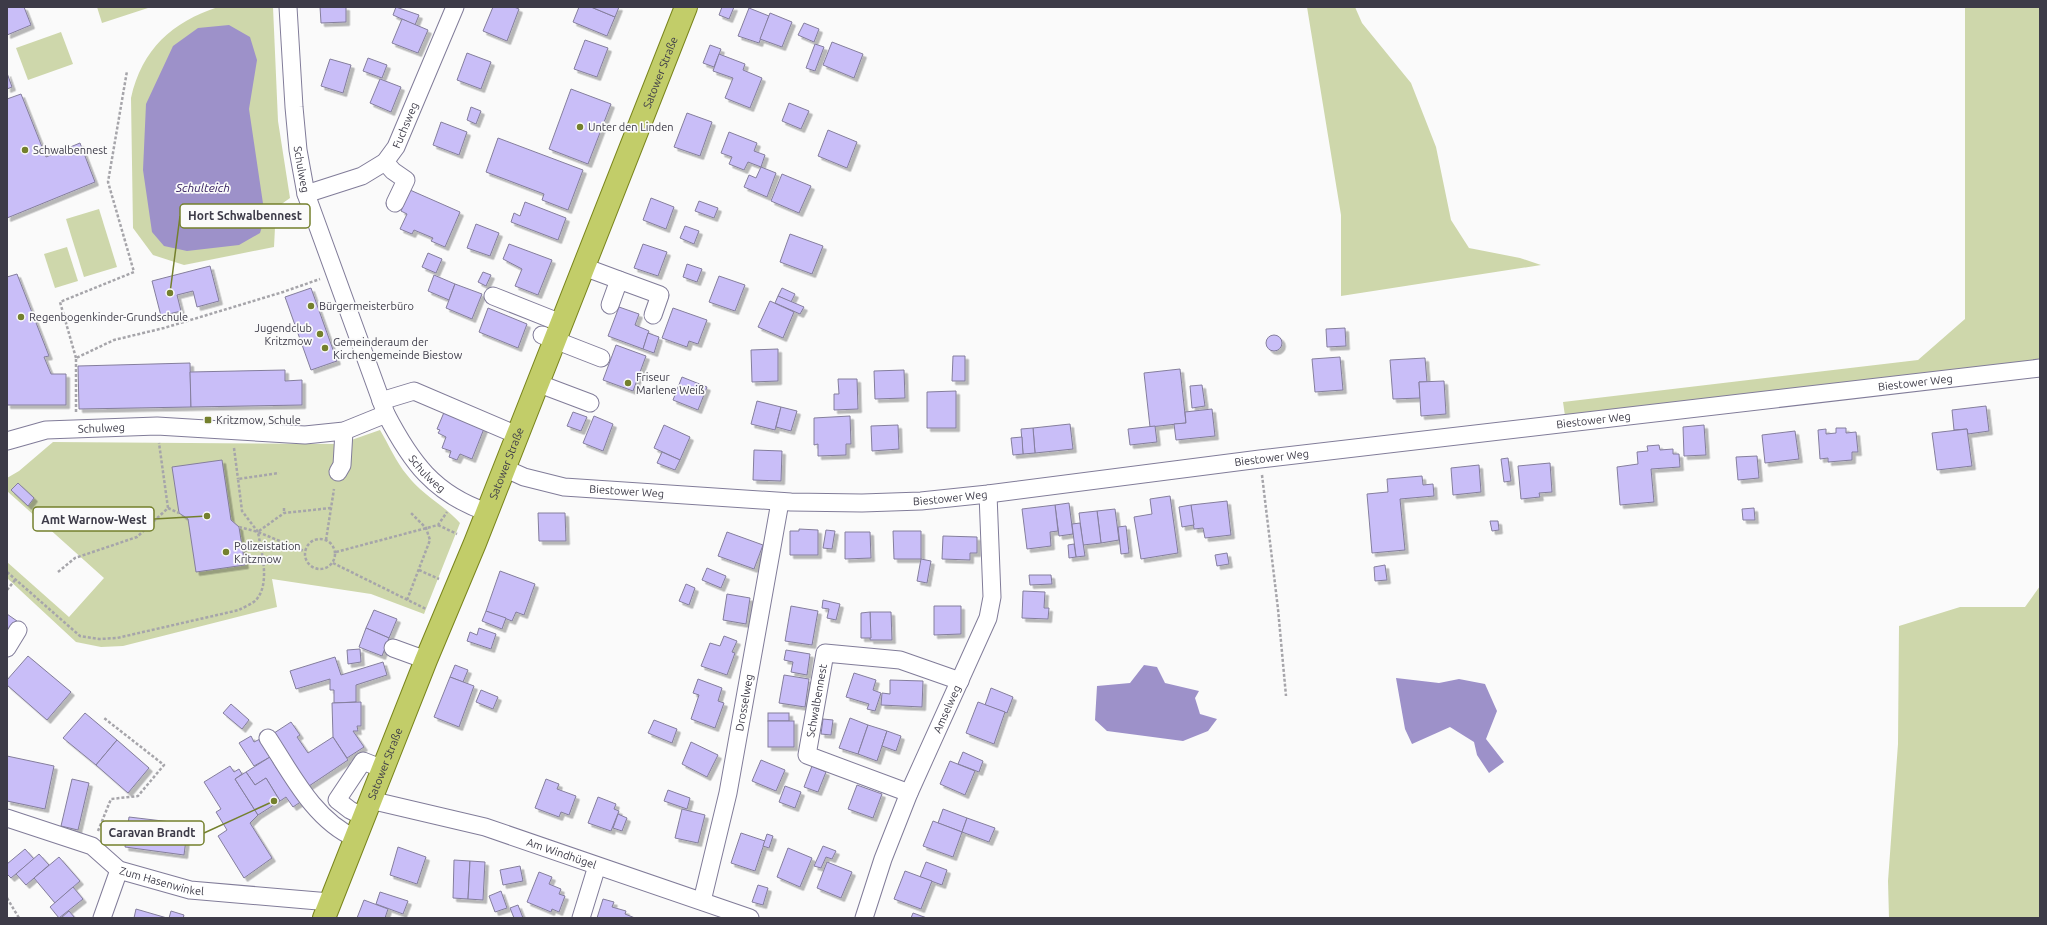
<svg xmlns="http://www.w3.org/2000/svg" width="2047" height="925" font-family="Ubuntu,sans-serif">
<defs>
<filter id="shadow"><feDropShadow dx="3.5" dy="3.5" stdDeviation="0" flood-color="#0004"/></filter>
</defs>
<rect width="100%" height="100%" fill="#fafafa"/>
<g fill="#ced7ab">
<polygon points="97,7 151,7 102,23"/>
<path d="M218,7H273L278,121L290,198L276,208L274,247L184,265L153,255L133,228L131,98C142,49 172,22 218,7Z"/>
<polygon points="1307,7 1355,7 1362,23 1411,83 1436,147 1451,220 1469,248 1520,258 1541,265 1341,296 1341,215"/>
<polygon points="1965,7 2040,7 2040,377 1567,430 1563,402 1918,360 1965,319"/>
<polygon points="61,32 73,64 28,80 16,48"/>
<polygon points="99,209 117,267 84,277 66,219"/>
<polygon points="67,247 78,281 55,288 44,254"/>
<path d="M380,430C389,445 396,462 407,475C421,494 444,505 460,523L424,614L371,594L272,579L277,607L123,646L101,647L76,642L7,578V562L69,617L104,578L7,491V478L19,471L53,442L340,444Z"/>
<polygon points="2040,586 2040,918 1889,918 1888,881 1898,744 1899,626 1960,607 2025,607"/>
</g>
<g fill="#9d91c9">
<polygon points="229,25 250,37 257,60 249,109 265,217 260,233 239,245 187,251 164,246 152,232 143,170 146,104 173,46 198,28"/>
<polygon points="1144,665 1157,667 1165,683 1199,691 1195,698 1200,714 1217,719 1208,731 1183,741 1107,731 1095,720 1097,686 1130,683"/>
<polygon points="1396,678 1439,683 1459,679 1485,684 1497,711 1486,739 1504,762 1489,773 1477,755 1474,742 1450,727 1412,744 1405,729"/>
</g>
<g fill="#c9bef8" stroke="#847e9c" filter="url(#shadow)">
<polygon points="7,7 24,7 31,25 7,35"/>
<polygon points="320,7 346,7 346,22 321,23"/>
<polygon points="396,7 419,15 415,25 393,15"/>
<polygon points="493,7 514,7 519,9 507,41 483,31"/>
<polygon points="579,7 591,7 615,17 607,36 573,22"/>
<polygon points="591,7 619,7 615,17"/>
<polygon points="722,7 734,7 729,19 719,15"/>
<polygon points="749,8 769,16 759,43 738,36"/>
<polygon points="770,13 792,22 782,47 760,39"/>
<polygon points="402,19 428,30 418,53 392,43"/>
<polygon points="804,23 819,29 814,42 798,35"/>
<polygon points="585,40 608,48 597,77 574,69"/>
<polygon points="832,42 863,54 854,78 823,65"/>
<polygon points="815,44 824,47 815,71 806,68"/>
<polygon points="710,45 721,49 714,67 703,63"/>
<polygon points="467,53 491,62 481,89 457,80"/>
<polygon points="719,54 745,64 743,70 762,78 750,108 725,98 733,78 713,71"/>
<polygon points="368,58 387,65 382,78 363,71"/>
<polygon points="330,59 351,65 343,93 321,86"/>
<polygon points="7,73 12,87 7,89"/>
<polygon points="380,79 401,87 391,112 370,103"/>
<polygon points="571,89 611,104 588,164 549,149"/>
<polygon points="21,94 46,157 80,143 95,182 7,218 7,99"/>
<polygon points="789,103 809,111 801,129 782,121"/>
<polygon points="471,107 481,111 476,124 467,120"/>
<polygon points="687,113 712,122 700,156 674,147"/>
<polygon points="441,122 467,132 459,155 433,145"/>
<polygon points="828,130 857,142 847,168 818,156"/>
<polygon points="729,132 757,143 754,151 765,155 761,167 748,162 744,170 729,164 732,157 721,153"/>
<polygon points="498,138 583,170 568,210 542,200 544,194 486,172"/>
<polygon points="761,167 776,173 767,197 744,187 749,175 756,178"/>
<polygon points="782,174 811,186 799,213 771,201"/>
<polygon points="410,190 460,212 445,247 431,241 433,238 414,230 412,234 400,229 407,214 401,211"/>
<polygon points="651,198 674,207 666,229 643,220"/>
<polygon points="699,201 718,208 714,218 695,211"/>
<polygon points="525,202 566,218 558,240 511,222 514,213 520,216"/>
<polygon points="476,224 499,233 490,256 467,248"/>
<polygon points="685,226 699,231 694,244 680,238"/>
<polygon points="790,234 823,246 812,274 780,262"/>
<polygon points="509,244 552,260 538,295 515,286 522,269 503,259"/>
<polygon points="643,244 667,252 658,276 634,268"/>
<polygon points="428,253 442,259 436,273 422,267"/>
<polygon points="687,264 702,269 697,282 683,277"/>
<polygon points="210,266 219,301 197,307 193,291 177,295 181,311 161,316 152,281"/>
<polygon points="483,272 491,275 486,286 478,282"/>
<polygon points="17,274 49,356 44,357 51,374 66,374 66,405 7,405 7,277"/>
<polygon points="434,275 455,284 449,300 428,291"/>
<polygon points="719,276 745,285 735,311 709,302"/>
<polygon points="455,284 482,294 472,319 446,308"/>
<polygon points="311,288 337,361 311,370 285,297"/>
<polygon points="782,288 795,294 791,302 778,296"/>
<polygon points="778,296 804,307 800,314 775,303"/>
<polygon points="770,301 794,312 783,338 758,327"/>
<polygon points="619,307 639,314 635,325 649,331 643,349 608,336"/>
<polygon points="488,308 527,324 518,348 479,332"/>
<polygon points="673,308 707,320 698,344 689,341 687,347 662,338"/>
<polygon points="1345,328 1346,346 1327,347 1326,329"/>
<polygon points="648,333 659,337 654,353 643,349"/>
<circle cx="1274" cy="343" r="8"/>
<polygon points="616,345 646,356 633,391 603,380"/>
<polygon points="778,349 778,381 752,382 751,350"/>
<polygon points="953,356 965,356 965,381 952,381"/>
<polygon points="1340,357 1343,390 1315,392 1312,359"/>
<polygon points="1425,358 1427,382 1419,382 1420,398 1393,399 1390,360"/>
<polygon points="190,363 191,407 79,409 78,366"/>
<polygon points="1180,369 1186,423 1150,427 1144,373"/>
<polygon points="285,370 285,381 302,380 302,405 191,407 190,372"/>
<polygon points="904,370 905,398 875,399 874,371"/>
<polygon points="682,377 707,387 698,410 673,400"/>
<polygon points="838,379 857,379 858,409 834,410 834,394 839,394"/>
<polygon points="1444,381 1446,414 1421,416 1419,382"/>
<polygon points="1202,385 1205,406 1192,408 1190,386"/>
<polygon points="956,391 956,428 927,428 927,392"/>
<polygon points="757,401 781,407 775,430 751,424"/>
<polygon points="1986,406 1989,431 1968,434 1967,429 1954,430 1952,410"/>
<polygon points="781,407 797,411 791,431 776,427"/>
<polygon points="1212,409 1215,436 1176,440 1174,424 1186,423 1185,412"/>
<polygon points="445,410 485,426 472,459 460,454 457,460 449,457 451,451 442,448 446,437 438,433 440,430 437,429"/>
<polygon points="573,412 587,417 581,431 567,426"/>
<polygon points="594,416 613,424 603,451 583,443"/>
<polygon points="850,416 851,444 846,444 846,455 818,456 818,444 814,445 814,418"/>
<polygon points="1070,424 1073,449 1035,453 1033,428"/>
<polygon points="664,425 690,437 680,460 654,448"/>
<polygon points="898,425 899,449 872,451 871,426"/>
<polygon points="1704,425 1706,455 1684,456 1683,427"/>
<polygon points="1155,426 1157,442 1130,445 1128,429"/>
<polygon points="1033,428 1035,453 1023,454 1021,429"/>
<polygon points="1836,428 1846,428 1846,433 1856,432 1858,452 1852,452 1852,460 1828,462 1828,458 1820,459 1818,430 1826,429 1826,434 1836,433"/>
<polygon points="1967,429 1972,466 1937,470 1932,433"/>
<polygon points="1795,431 1799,459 1765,463 1762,435"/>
<polygon points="1022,437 1023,454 1013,455 1011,438"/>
<polygon points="1659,445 1660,450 1673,449 1673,454 1679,454 1680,467 1651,469 1654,502 1620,505 1617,467 1638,464 1637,452 1648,451 1647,446"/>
<polygon points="754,450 782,451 781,481 753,480"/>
<polygon points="662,452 680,460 675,470 657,463"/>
<polygon points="1757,456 1759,478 1738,480 1736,457"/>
<polygon points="1508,458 1511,481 1504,482 1501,459"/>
<polygon points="222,460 231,520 239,527 245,565 196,572 188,519 179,513 172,467"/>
<polygon points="1550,463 1552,492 1539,493 1540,497 1521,499 1518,466"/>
<polygon points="1479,465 1481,492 1453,495 1451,468"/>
<polygon points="1422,476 1423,485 1433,484 1434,496 1400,499 1405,550 1372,553 1367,494 1388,492 1387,479"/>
<polygon points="18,483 34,498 28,506 11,490"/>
<polygon points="1170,496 1178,553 1141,559 1134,517 1152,514 1150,499"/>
<polygon points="1227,501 1231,535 1205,538 1203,528 1194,529 1191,505"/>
<polygon points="1069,503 1073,534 1059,536 1055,505"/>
<polygon points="1055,505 1058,531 1050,532 1051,546 1027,549 1022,509"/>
<polygon points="1191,505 1194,525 1182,527 1179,507"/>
<polygon points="1754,508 1755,520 1743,520 1742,509"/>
<polygon points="1115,509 1119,540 1101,543 1097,511"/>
<polygon points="1097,511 1101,543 1083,545 1079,513"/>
<polygon points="538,513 565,513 566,541 539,541"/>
<polygon points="1490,521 1498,521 1499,530 1492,531"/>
<polygon points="1080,523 1085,556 1076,557 1072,524"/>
<polygon points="1126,526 1129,553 1121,554 1118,527"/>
<polygon points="799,529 818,530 818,555 790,555 790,531 799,531"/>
<polygon points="826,530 835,531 832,549 823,548"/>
<polygon points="893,531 921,531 921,559 894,559"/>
<polygon points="727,532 763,545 754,569 718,556"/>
<polygon points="845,532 870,532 871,558 845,559"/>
<polygon points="943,536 977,537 977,553 970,553 970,560 942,559"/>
<polygon points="1074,544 1076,557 1069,558 1068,545"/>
<polygon points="1227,553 1229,564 1217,566 1215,555"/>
<polygon points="921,559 931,561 927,583 917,581"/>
<polygon points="1385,565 1387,580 1375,581 1374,567"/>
<polygon points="707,568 726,576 721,588 702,580"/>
<polygon points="500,571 535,584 524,615 516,612 512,621 486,611"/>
<polygon points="1029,575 1051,575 1052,584 1030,585"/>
<polygon points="686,584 695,588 689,605 679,601"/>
<polygon points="1023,591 1045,592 1044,608 1049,608 1048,619 1022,618"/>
<polygon points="727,594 750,598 746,624 723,620"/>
<polygon points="823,600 840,604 836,620 827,618 829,609 822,608"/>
<polygon points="791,606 818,611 812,645 785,641"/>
<polygon points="934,606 961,606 961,634 934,635"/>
<polygon points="374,610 397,619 389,638 366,628"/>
<polygon points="486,611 506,618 502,629 482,621"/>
<polygon points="870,612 891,612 892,640 870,640"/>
<polygon points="870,612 871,638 861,638 861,613"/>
<polygon points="7,614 17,621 7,633"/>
<polygon points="366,628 389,638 382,656 359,647"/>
<polygon points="479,628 496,634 491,649 467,641 470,632 477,635"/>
<polygon points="724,636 737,641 732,652 735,653 727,675 701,666 710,643 720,646"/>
<polygon points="360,649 361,662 348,664 347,650"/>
<polygon points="786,650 810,654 807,675 791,672 793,662 784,660"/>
<polygon points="28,656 71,692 47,720 7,685 7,680"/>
<polygon points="335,657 341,675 383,662 387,675 356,685 356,702 334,703 334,690 330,690 330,679 296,689 290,671"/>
<polygon points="455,665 468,670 463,682 450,677"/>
<polygon points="854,673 876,680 873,690 881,693 875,711 867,709 869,704 846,697"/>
<polygon points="784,675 809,679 805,707 779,703"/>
<polygon points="450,677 474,686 459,727 434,717"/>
<polygon points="698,679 722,688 718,701 724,703 715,728 691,719 699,695 693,693"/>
<polygon points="890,680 923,681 922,707 881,705 882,693 890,694"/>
<polygon points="991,688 1013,697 1007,713 985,705"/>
<polygon points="481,690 498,697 493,709 476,702"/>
<polygon points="361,702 361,726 357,726 358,731 353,731 364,747 347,758 333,737 332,703"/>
<polygon points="978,702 1005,712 994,744 966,733"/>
<polygon points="231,704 249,720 242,729 223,713"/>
<polygon points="85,713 117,740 96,765 63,738"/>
<rect x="768" y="713" width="21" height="8"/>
<polygon points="850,718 868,725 858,754 839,748"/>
<polygon points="823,719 833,720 831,735 821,734"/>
<polygon points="654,720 677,729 672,743 648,733"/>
<rect x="768" y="721" width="26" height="26"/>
<polygon points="291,722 300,735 297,737 308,753 333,737 348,760 306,788 271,735"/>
<polygon points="868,725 887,731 877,761 858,754"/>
<polygon points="887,731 901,736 896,751 882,746"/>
<polygon points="251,736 254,742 260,739 270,757 254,766 239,743"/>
<polygon points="117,740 149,768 128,793 96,765"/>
<polygon points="691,742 718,755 707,777 682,764"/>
<polygon points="963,752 983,761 979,772 958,764"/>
<polygon points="7,756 54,766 45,809 7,801"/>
<polygon points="270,757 277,769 281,767 302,801 293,807 286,797 280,801 266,778 255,785 246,772"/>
<polygon points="761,760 785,770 776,791 752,781"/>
<polygon points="950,761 975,771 965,795 940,784"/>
<polygon points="230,766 234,772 239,769 242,774 235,779 258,815 250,823 272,858 244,878 218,836 227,830 216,812 221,809 204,782"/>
<polygon points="812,766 826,772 818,792 804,787"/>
<polygon points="246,772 255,785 266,778 280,801 258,815 235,779"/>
<polygon points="72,779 89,783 78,830 61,826"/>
<polygon points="546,779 559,784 557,789 576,796 569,815 561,812 559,817 535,808"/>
<polygon points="857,785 882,794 873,818 848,809"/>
<polygon points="785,786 801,792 795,808 779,802"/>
<polygon points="668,790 690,798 687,809 664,801"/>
<polygon points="598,797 616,804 614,809 619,811 611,831 588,823"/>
<polygon points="682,809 705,815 698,843 675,838"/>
<polygon points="943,809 967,818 962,832 938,823"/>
<polygon points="618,814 627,818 622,831 613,828"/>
<polygon points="129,817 188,824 184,855 125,847"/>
<polygon points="967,818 995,828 989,842 962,832"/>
<polygon points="933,821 962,832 953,857 923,846"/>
<polygon points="741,833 765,841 755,871 731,863"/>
<polygon points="767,834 773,836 769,848 763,846"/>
<polygon points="823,846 836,851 832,859 826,857 821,868 814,866"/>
<polygon points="398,847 426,857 417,884 390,875"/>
<polygon points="788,848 812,858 800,887 777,877"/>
<polygon points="25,849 34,859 11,878 7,874 7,864"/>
<polygon points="39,854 49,865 26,885 16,874"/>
<polygon points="59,857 80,881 55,903 34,878"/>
<polygon points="454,860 470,861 468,899 453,898"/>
<polygon points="470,861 485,862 483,900 468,899"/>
<polygon points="827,862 852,872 841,898 817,888"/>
<polygon points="926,862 947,870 942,885 920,877"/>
<polygon points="520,866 523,881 503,885 500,870"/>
<polygon points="905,871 932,881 921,909 894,899"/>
<polygon points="539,872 552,877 549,884 561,889 559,894 565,896 559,912 552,909 551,912 527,902"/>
<polygon points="758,885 768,888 763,905 752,902"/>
<polygon points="73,887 83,899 59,918 50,907"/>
<polygon points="501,891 507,908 495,912 489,896"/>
<polygon points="380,892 408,901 403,914 376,904"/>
<polygon points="603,899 614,902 612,907 626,911 625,914 635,918 597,918"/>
<polygon points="364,900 388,909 385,918 357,918"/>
<polygon points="518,905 523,918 514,918 510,908"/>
<polygon points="136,909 167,918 134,918"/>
<polygon points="69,911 75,918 61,918"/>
<polygon points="171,911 184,915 183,918 169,918"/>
<polygon points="913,913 927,918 911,918"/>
</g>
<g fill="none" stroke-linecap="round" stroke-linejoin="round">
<defs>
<g id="minor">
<path id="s1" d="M288,7L294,107L298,150L306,194L386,414C411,462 434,494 487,512"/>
<polyline points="385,162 393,171 406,180 395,203"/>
<path id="s2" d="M306,194L362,176L385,162L396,147L455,7"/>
<polyline points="584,267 619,280"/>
<polyline points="493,296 561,323"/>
<polyline points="610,305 619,280 660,295 653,315"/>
<polyline points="542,335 601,358"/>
<polyline points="537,383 590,403"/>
<polyline points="381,401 414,391 517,435"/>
<path id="s3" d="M7,441L46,430L157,426L305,435L344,431L386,414"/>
<path id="s4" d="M504,468L524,477L564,487L791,502L862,503L921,501L988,494L1260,459L2040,368"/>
<polyline points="338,472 342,465 344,431"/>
<polyline points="7,648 18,630"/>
<polyline points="393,648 426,660"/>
<path d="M268,738C291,773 314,820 355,838"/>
<path id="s5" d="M909,793L807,755L825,653L900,660L960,681"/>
<path id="s6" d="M370,800L485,827L750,918"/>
<polyline points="364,817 350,810 337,800 363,761 383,769"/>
<path id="s7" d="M7,818L92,846L119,870L190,890L330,902"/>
<path id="s8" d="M702,901L728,793L780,502"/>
<polyline points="102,918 119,870"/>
<polyline points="581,918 597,866"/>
<path id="s9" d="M864,918L883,859L909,793L988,618L992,597L988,494"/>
</g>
<g id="major">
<path id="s10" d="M324,918L426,660L475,543L686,7"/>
</g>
</defs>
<use href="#minor" stroke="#817c99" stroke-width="19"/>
<use href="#major" stroke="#79841c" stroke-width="24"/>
<g stroke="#a6a5aa" stroke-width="2.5" stroke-dasharray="3 2" stroke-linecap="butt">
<polyline points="76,358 60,302 134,272 108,182 127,71"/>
<polyline points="76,412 76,358 114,340 164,328 283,292 320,279"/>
<polyline points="234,448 238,479"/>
<polyline points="1262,475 1278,609 1286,696"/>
<polyline points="168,508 179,513"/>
<polyline points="284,508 284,513"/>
<polyline points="438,525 457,534"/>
<polyline points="239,527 258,532"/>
<polyline points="259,531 284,513 331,508"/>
<polyline points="258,532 242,511 238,479 279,473"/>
<circle cx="320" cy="554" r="15"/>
<polyline points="326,540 334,489"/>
<polyline points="336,552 438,525 447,512"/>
<polyline points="333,563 426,609"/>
<polyline points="419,570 439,579"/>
<path d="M7,572L80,636L99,639L117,638L239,610C244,607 252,604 256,600C271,583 261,551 258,532L304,551"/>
<polyline points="58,572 75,558 137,537 168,508 159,443"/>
<polyline points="7,590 15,580"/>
<polyline points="407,600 430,540 426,528 410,512"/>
<polyline points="98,831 111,799 138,796 164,765 104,718"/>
<polyline points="7,898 19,918"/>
</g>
<use href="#minor" stroke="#fff" stroke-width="17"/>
<use href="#major" stroke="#c2cd69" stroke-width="22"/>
</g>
<g fill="#74802d" stroke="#fafafa" stroke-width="1.5">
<circle cx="580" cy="127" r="4"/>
<circle cx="25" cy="150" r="4"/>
<circle cx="311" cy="306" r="4"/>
<circle cx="21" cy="317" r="4"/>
<circle cx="320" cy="334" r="4"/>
<circle cx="325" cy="348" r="4"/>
<circle cx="628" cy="383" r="4"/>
<rect x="204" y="416" width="8" height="8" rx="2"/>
<circle cx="226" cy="552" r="4"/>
</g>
<g text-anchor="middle" stroke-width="3.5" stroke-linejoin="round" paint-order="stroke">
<g font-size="11" fill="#3d3b48" stroke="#fafafa">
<text dy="4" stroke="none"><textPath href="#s10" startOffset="910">Satower Straße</textPath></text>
<text dy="4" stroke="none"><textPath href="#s2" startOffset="128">Fuchsweg</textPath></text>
<text dy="4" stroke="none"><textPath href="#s1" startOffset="163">Schulweg</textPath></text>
<text dy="4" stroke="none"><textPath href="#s4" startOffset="1422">Biestower Weg</textPath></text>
<text dy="4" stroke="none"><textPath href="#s4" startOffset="1098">Biestower Weg</textPath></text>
<text dy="4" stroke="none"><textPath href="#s3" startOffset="96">Schulweg</textPath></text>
<text dy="4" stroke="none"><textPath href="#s4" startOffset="774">Biestower Weg</textPath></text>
<text dy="4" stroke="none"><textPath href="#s10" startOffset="490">Satower Straße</textPath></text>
<text dy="4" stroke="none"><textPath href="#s1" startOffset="495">Schulweg</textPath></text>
<text dy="4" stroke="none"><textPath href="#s4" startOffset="126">Biestower Weg</textPath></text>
<text dy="4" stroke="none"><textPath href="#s4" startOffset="450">Biestower Weg</textPath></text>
<text dy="4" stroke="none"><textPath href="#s5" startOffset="164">Schwalbennest</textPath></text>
<text dy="4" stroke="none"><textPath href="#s8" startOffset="203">Drosselweg</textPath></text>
<text dy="4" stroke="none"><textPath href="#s9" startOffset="225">Amselweg</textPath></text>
<text dy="4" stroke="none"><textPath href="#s10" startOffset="166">Satower Straße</textPath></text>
<text dy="4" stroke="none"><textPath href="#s6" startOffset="199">Am Windhügel</textPath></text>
<text dy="4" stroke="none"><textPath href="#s7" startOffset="170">Zum Hasenwinkel</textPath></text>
</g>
<g font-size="11" fill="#3d3b48" stroke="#fafafa" text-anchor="start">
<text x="588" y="131">Unter den Linden</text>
<text x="33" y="154">Schwalbennest</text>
<text x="319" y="310">Bürgermeisterbüro</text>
<text x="29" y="321">Regenbogenkinder-Grundschule</text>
<text x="312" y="332" text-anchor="end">Jugendclub<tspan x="312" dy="13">Kritzmow</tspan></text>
<text x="333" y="346">Gemeinderaum der<tspan x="333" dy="13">Kirchengemeinde Biestow</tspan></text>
<text x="636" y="381">Friseur<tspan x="636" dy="13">Marlene Weiß</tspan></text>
<text x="216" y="424">Kritzmow, Schule</text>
<text x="234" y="550">Polizeistation<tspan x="234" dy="13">Kritzmow</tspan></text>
</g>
<g font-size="12" font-style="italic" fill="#2f185a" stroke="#fafafa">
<text x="203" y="192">Schulteich</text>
</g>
</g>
<path fill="none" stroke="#74802d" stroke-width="1.5" d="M170 293L180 216M207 516L154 519M274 801L204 833"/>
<g fill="#74802d" stroke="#fafafa" stroke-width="1.5">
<circle cx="170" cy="293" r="4"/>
<circle cx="207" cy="516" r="4"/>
<circle cx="274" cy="801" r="4"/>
</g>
<g fill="#fafafa" stroke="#74802d" stroke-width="1.5">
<rect x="180" y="204" width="130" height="24" rx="4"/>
<rect x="33" y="507" width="121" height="24" rx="4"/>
<rect x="101" y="821" width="103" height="24" rx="4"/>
</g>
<g font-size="12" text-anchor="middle" font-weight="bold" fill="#3d3b48">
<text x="245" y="220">Hort Schwalbennest</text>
<text x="94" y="524">Amt Warnow-West</text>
<text x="152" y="837">Caravan Brandt</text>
</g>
<rect width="2047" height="925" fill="none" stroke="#3d3b48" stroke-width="16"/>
</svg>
